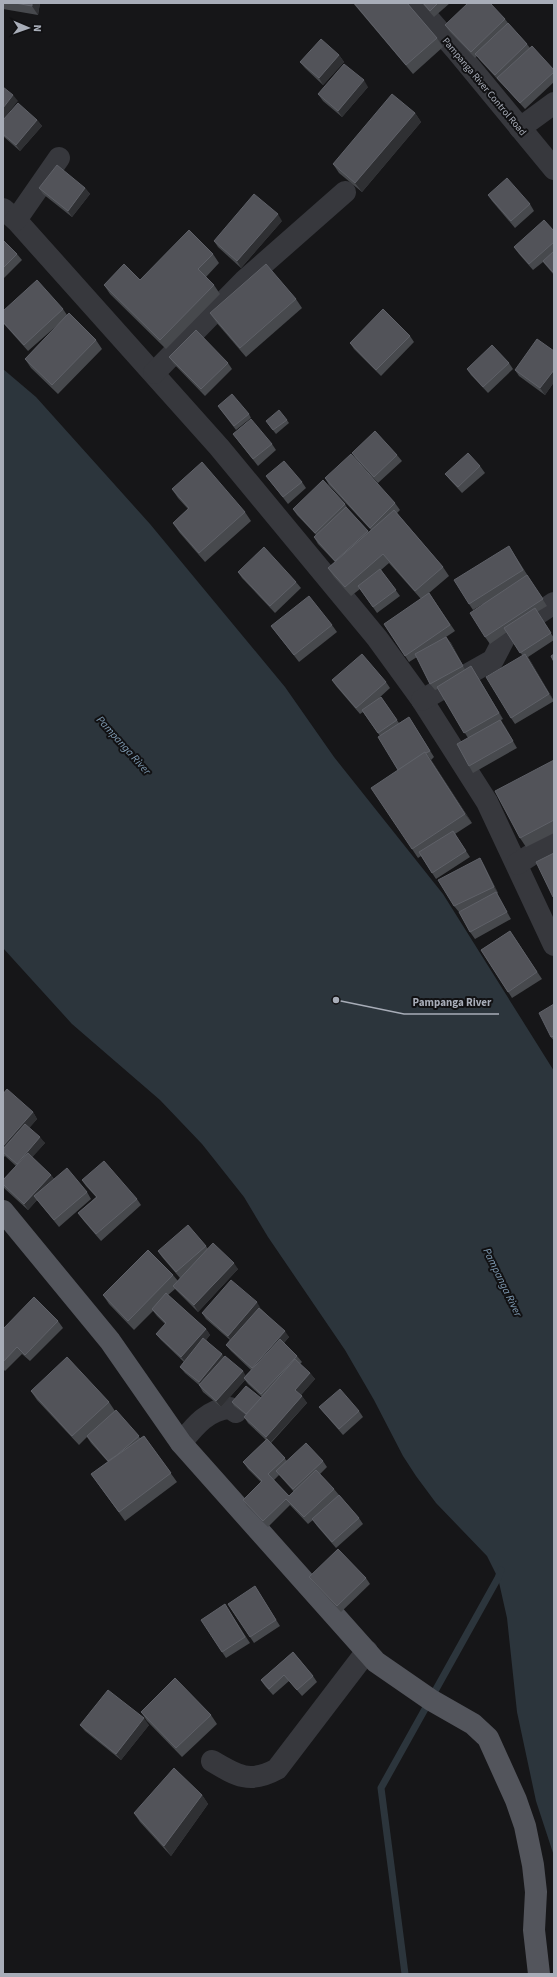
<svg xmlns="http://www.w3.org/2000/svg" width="557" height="1977" font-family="'Source Sans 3',sans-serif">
<rect width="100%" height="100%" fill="#161618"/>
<polygon fill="#2c353c" points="3,369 36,397 150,524 285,687 334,757 443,894 554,1071 554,1856 536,1801 517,1712 507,1618 498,1578 487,1556 436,1503 416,1476 403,1456 374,1400 345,1350 268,1237 244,1197 202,1144 160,1100 72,1024 3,948"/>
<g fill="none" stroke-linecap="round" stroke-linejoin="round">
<polyline stroke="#2c353c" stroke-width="7" points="405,1974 381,1788 498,1578 501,1570"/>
<g stroke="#37383d" stroke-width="22">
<polyline points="415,3 456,50 554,169"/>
<polyline points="520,128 554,103"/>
<polyline points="3,209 16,220 219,447 377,638 422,700 487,802 554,945"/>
<polyline points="16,220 59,158"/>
<polyline points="154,373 245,280 345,192"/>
<polyline points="422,700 493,660 506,635 554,603"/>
<polyline points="517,864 554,840"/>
<path d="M181,1443C194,1427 208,1409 230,1408L236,1412"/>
<path d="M212,1761C237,1776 250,1784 277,1769L367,1651"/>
</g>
<polyline stroke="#53555c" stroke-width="22" points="3,1211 110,1341 181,1443 376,1662 431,1700 473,1724 488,1738 516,1800 525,1826 533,1865 536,1892 534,1930 539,1974"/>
</g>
<g fill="#47494d" fill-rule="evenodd">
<polygon points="3,3 40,3 38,15 3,9"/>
<polygon points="353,3 407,3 437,38 443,47 413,74"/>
<polygon points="422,3 450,3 434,17"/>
<polygon points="505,19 508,23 527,44 530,48 554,70 554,82 525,109 502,84 499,81 480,60 477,56 475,58 449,31 445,25"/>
<polygon points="339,55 344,62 323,85 305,68 300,62"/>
<polygon points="368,87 342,117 323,101 318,94"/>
<polygon points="415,113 421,122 362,192 339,173 333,164"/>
<polygon points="3,120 37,120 42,126 20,151 3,136"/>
<polygon points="39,188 85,188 90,194 72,217 43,194"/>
<polygon points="488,195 530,204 534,211 515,228 492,201"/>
<polygon points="282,221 241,268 218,247 214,241"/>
<polygon points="554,231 554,275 543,262 533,270 519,254 514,247"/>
<polygon points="3,240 17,254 22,260 3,279"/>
<polygon points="213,254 219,263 206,277 214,285 220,294 166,349 110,294 104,285 140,280"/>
<polygon points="296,299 302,308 246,357 216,322 210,313"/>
<polygon points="63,309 67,315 96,340 102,349 58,394 31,368 25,359 62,321 28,351 3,323 3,311"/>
<polygon points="410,336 414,342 381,376 354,349 350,343"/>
<polygon points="554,351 554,382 545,395 519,376 515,370"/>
<polygon points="169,357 228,363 232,369 205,396 173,363"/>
<polygon points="509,363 513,369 488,393 471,375 467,369"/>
<polygon points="220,409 249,414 251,418 236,430"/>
<polygon points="287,420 289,423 276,434 268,424"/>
<polygon points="233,434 272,444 276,450 258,466"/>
<polygon points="352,453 397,455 402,461 378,483 356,459"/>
<polygon points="480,466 485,473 462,493 450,480 445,474"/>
<polygon points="266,476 302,482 306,488 288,504"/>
<polygon points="325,478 395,503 400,510 397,513 443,567 449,576 429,593 455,631 446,637 451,643 465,669 471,666 475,672 503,719 501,720 517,748 473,773 469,766 468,738 438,689 435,690 430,684 417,657 409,662 384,624 421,599 389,563 381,570 400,596 377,613 360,589 351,596 334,577 328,568 335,562 318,544 314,537 316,535 297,515 293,509 345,504 349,511 369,532 371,530 329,485"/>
<polygon points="172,489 245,512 251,521 205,562 179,532 173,523 188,509 178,498"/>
<polygon points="509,546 547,606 537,612 554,638 554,640 528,657 554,701 515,724 511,718 522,655 507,632 490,644 485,637 483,604 473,610 469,604"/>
<polygon points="238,572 296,582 301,588 275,613 242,578"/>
<polygon points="332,625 337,632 299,662 271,626"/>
<polygon points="332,680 386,682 390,688 379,698 381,697 399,723 409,717 434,757 431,760 472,823 455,834 470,857 436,879 421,856 418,858 412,849 398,770 380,736 363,712 360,714 336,686"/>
<polygon points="554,760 554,833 526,847 520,838"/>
<polygon points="480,858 484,865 498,893 497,894 511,919 475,939 470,932 463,910 459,912 454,906"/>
<polygon points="510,931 542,979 512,998 481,950"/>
<polygon points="554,1004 554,1041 551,1037"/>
<polygon points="3,1094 33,1112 37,1119 29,1128 45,1143 32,1157 51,1175 54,1179 87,1192 91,1199 59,1227 37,1200 28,1210 5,1189 3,1186 3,1180 16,1166 5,1156 3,1158"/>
<polygon points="82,1180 137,1199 141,1205 101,1241 83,1220 78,1213 96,1197 86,1186"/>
<path d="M206,1246L208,1249L238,1269L198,1312L175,1289L168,1295L206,1329L210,1335L206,1340L224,1357L243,1371L245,1376L251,1370L231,1351L226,1345L230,1340L206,1319L202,1313L261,1309L289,1337L284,1343L297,1356L302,1362L300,1364L310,1373L315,1379L301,1395L307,1403L271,1443L287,1461H323L327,1467L320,1474L334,1489L339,1495L359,1518L363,1524L336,1548L317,1526L313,1520L308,1524L290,1505L268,1527L247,1506L243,1500L261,1482L248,1469L243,1462L266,1440L248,1423L244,1417L246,1415L234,1406L232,1402L261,1398L262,1397L248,1384L245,1380L221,1407L203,1392L199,1385L185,1373L180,1367L184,1362L161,1340L156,1334L165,1324L157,1316L153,1311L134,1330L109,1304L103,1295L173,1275L178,1281L180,1278L162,1257L158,1251ZM279,1475L294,1492L289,1496L274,1480Z"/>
<polygon points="58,1321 63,1328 30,1361 22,1354 5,1371 3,1369 3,1329"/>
<polygon points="31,1391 109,1402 115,1411 140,1438 144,1436 177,1482 125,1521 91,1474 108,1462 91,1443 87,1437 79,1445 37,1400"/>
<polygon points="319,1407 359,1411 363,1417 343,1435 324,1413"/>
<polygon points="309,1577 366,1578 370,1584 341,1612 314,1583"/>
<polygon points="255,1586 280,1626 254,1643 250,1637"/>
<polygon points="229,1611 250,1643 226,1658 222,1652"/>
<polygon points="293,1652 313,1676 317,1682 302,1696 289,1681 273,1695 265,1686 261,1680"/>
<polygon points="141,1712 211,1715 217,1724 182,1757 147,1721"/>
<polygon points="80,1725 149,1725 121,1760 85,1731"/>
<polygon points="202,1795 208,1804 171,1856 140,1822 134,1813"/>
</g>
<g fill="#2f3033">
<polygon points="32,3 40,3 38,15 32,6"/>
<polygon points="339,55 344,62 323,85 319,78"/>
<polygon points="364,80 368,87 342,117 338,111"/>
<polygon points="13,95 18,101 3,120 3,108"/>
<polygon points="415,113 421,122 362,192 355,183"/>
<polygon points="37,120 42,126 20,151 16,145"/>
<polygon points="85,188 90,194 72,217 68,211"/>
<polygon points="278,214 282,221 241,268 237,261"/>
<polygon points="554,370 554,382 545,395 540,388"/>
<polygon points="446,637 451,643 467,673 463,666"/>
<polygon points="525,654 530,660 554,701 549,694"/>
<polygon points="471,666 475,672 503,719 499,713"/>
<polygon points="500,720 505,726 517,748 513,741"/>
<polygon points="425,752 432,761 472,823 465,814"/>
<polygon points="480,858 484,865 498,893 494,887"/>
<polygon points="496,892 500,898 511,919 507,912"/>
<polygon points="33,1112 37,1119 6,1155 3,1152 3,1146"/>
<polygon points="40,1137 45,1143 21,1170 17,1164"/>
<polygon points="51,1175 55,1181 34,1196 37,1200 28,1210 24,1204"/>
<polygon points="234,1263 238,1269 198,1312 194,1305"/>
<polygon points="257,1302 261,1309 232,1342 228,1336"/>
<polygon points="206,1329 210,1335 186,1363 181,1357"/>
<polygon points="285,1331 289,1337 256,1374 252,1368"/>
<polygon points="222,1354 226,1360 203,1389 199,1382"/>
<polygon points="243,1371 247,1378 244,1378 245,1380 221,1407 216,1401"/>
<polygon points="310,1373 315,1379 300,1396 295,1390"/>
<polygon points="302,1396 307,1403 270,1443 266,1437"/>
<polygon points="144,1718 149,1725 121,1760 116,1754"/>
<polygon points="202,1795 208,1804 171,1856 164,1846"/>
</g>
<g fill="#525359" stroke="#5f6168">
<polygon points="15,3 32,3 32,6"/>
<polygon points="354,3 407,3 437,38 406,65"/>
<polygon points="423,3 438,3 430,11"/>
<polygon points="468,3 490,3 505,19 471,52 445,25"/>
<polygon points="508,23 527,44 495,75 475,54"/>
<polygon points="321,39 339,55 319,78 300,62"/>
<polygon points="532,46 554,70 554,72 520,103 497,78"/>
<polygon points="344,64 364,80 338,111 318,94"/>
<polygon points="3,87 13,95 3,108"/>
<polygon points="392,94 415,113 355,183 333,164"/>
<polygon points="18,103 37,120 16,145 3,134 3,120"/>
<polygon points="57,165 85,188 68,211 39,188"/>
<polygon points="507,178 530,204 511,221 488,195"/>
<polygon points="254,194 278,214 237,261 214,241"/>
<polygon points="544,220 554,231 554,242 529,264 514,247"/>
<polygon points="189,230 213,254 198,269 214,285 160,340 104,285 124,264 140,280"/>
<polygon points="3,240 17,254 3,268"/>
<polygon points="554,251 554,271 553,272 543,261"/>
<polygon points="266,264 296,299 240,348 210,313"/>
<polygon points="37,280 63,309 24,345 3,322 3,311"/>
<polygon points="383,309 410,336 376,370 350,343"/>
<polygon points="69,313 96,340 52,385 25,359"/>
<polygon points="196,330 228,363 201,389 169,357"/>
<polygon points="537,339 554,351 554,370 540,388 515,370"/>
<polygon points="492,345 509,363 483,387 467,369"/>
<polygon points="232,394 249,414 234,426 218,406"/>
<polygon points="279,410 287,420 273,430 266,421"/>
<polygon points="251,419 272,444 253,459 233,434"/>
<polygon points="375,431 397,455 374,477 352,453"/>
<polygon points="468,453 480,466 458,487 445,474"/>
<polygon points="351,454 395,503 370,528 325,478"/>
<polygon points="284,461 302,482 283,497 266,476"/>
<polygon points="202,462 245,512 199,553 173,523 189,508 172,489"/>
<polygon points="323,480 345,504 315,533 293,509"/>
<polygon points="346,507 368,531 335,561 314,537"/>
<polygon points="394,510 443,567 415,591 383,554 345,587 328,568"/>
<polygon points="509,546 523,570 469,604 454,580"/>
<polygon points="264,547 296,582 270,606 238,572"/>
<polygon points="380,569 396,590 373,607 358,586"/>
<polygon points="527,575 543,599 485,637 470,613"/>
<polygon points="429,593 450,625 405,656 384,624"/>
<polygon points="309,596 332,625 294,655 271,626"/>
<polygon points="535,608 551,633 520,653 504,628"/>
<polygon points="446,637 463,666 430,684 415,654"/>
<polygon points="362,654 386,682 356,708 332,680"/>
<polygon points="525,654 549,694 511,718 486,677"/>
<polygon points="554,654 554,662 551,656"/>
<polygon points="471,666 499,713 464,733 437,687"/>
<polygon points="381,697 397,720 378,733 362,710"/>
<polygon points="409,717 430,751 426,753 425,752 398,770 378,737"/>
<polygon points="500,720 513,741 469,766 457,744"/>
<polygon points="425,752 465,814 412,849 371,788"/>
<polygon points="554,760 554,820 520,838 495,791"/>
<polygon points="453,831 466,851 432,873 419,852"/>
<polygon points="554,853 554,896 553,897 536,862"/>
<polygon points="480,858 494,887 454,906 438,880"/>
<polygon points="496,892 507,912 470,932 459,912"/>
<polygon points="510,931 537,972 508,992 481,950"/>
<polygon points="554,1004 554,1036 551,1037 539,1013"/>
<polygon points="7,1089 33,1112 3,1146 3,1094"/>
<polygon points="25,1124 40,1137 17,1164 3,1152 3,1149"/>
<polygon points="28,1153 51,1175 24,1204 3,1184 3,1180"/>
<polygon points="104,1161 137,1199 96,1234 78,1213 97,1197 82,1180"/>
<polygon points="67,1168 87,1192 54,1220 34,1196"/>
<polygon points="188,1225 206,1246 176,1272 158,1251"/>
<polygon points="213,1243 234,1263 194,1305 173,1286"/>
<polygon points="148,1250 173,1275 128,1321 103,1295"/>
<polygon points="231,1280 257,1302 228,1336 202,1313"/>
<polygon points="166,1293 206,1329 181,1357 156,1334 166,1323 152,1309"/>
<polygon points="34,1297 58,1321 25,1355 17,1347 3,1362 3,1329"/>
<polygon points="259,1308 285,1331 252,1368 226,1345"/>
<polygon points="203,1338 222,1354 199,1382 180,1367"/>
<polygon points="280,1339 297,1356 261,1394 244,1378"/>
<polygon points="225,1356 243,1371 216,1401 199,1385"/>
<polygon points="67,1357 109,1402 72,1436 31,1391"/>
<polygon points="295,1359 310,1373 295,1390 302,1396 266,1437 244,1417"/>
<polygon points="246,1386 261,1398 246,1414 232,1402"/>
<polygon points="340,1389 359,1411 339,1429 319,1407"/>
<polygon points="116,1410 139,1436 117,1455 108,1461 87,1436"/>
<polygon points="144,1436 171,1473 119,1512 91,1474"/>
<polygon points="267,1439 285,1458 268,1474 289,1496 316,1470 334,1489 304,1517 286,1499 263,1521 243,1500 262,1481 243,1462"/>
<polygon points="306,1443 323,1461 293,1489 276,1471"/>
<polygon points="339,1495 359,1518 332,1542 312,1519"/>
<polygon points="338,1549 366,1578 337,1606 309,1577"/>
<polygon points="255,1586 276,1620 250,1637 228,1604"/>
<polygon points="225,1604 245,1637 222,1652 201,1620"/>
<polygon points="293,1652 313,1676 297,1690 284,1675 269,1689 261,1680"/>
<polygon points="175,1678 211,1715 176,1748 141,1712"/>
<polygon points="108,1690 144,1718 116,1754 80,1725"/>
<polygon points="174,1768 202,1795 164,1846 134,1813"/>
</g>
<g text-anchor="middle" stroke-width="4" stroke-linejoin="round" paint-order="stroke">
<g font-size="10" fill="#a8adb8" stroke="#111113">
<text transform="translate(485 86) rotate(50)" y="4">Pampanga River Control Road</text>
</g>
<g font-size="11" font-style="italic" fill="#7f9bb3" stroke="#111113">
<text transform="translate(124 745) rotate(48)" y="4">Pampanga River</text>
<text transform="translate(503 1282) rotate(64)" y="4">Pampanga River</text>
</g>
</g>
<path fill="none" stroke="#a8adb8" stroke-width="1.5" d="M336 1000L404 1014H499"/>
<circle fill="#a8adb8" stroke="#111113" stroke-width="1.5" cx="336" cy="1000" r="4"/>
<g font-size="11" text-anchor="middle" font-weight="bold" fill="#a8adb8" stroke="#111113" stroke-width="4" stroke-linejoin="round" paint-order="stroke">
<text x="452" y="1006">Pampanga River</text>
</g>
<rect width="557" height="1977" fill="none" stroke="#a8adb8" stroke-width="8"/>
<g transform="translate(28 28) rotate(92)" stroke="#111113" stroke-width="3" paint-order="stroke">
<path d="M0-3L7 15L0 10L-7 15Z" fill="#a8adb8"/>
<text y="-6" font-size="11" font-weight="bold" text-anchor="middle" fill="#a8adb8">N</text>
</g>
</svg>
